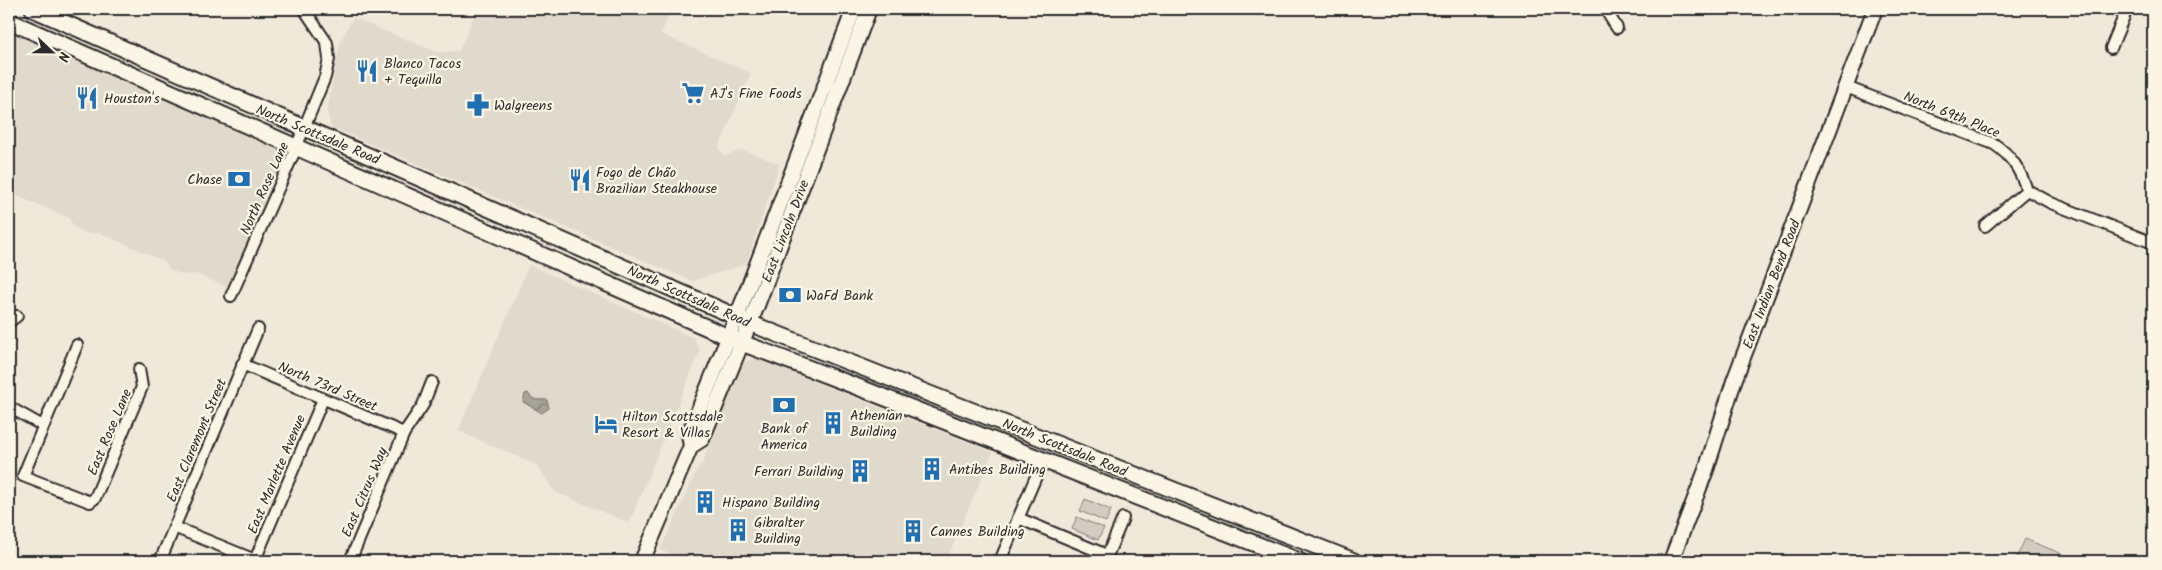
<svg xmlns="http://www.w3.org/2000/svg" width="2162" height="570" font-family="Kalam,sans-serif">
<defs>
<pattern id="water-waves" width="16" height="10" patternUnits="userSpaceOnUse" patternTransform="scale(1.25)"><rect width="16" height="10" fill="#a6a399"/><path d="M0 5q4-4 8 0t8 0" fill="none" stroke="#87857d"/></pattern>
</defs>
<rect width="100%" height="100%" fill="#efe9da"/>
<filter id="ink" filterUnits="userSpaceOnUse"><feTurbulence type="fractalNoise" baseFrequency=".02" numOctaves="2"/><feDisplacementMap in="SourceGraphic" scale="10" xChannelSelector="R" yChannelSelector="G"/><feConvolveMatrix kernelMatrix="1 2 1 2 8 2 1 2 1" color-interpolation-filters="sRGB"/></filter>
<g filter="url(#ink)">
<g fill="#e0dacc">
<polygon points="477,9 671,9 661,34 751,73 719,147 724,156 743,150 780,164 746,264 692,281 331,127 327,112 333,78 340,43 353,18 437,52 459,51"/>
<polygon points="9,31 278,145 283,150 284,156 232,289 196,274 183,275 170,270 164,261 100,233 88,234 74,227 68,217 9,193"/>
<polygon points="529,265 694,338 700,351 629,523 555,492 536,465 458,431"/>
<polygon points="754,358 993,452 946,561 688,561 660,550 700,464 703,463 711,437 742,364"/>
</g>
<g fill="#d2cdc0" stroke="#7e7c76">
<polygon points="1085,499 1111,510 1106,522 1080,511"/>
<polygon points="1077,517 1104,528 1098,540 1072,529"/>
<polygon points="2025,539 2080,561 2015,561"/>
</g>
<path fill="url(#water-waves)" stroke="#75736d" d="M528,393C533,402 539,399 547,400L549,408L542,413L523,402L525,394Z"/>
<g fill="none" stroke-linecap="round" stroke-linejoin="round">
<defs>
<g id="street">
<polyline points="1605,9 1617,28"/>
<polyline points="2111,48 2127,9"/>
<path d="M1846,87L1994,144C2012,156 2020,170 2027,190L2051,203L2153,243"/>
<polyline points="1985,226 2027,190"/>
<polyline points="231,296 293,155 325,77 329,59 327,43 304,9"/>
<polyline points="9,322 17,316"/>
<polyline points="77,345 23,476 90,502 95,498 142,387 139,369"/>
<polyline points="242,364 404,433"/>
<polyline points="9,407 43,426"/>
<polyline points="1018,518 1107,555"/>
<polyline points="174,527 255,560 323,399"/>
<polyline points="160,561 258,329"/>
<polyline points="350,561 404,433 423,405 432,382"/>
<polyline points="1000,561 1043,460"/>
<polyline points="1105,561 1123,518"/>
</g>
<g id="secondary">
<polyline points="691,446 689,434 742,304 854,9"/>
<polyline points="642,561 691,446 702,439 756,308 869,9"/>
<polyline points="1671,561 1706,470 1734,381 1875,9"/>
</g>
<g id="primary">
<polyline points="33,9 762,328 1354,561"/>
<polyline points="9,21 742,343 863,389 1299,561"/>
</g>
</defs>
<use href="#street" stroke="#2b2b2b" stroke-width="14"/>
<use href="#secondary" stroke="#2b2b2b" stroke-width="18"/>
<use href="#primary" stroke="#2b2b2b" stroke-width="19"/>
<use href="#street" stroke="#fcf5e5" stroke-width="10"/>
<use href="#secondary" stroke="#fcf5e5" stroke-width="14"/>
<use href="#primary" stroke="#fcf5e5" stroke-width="15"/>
</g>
</g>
<defs>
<symbol id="restaurant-bare" viewBox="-9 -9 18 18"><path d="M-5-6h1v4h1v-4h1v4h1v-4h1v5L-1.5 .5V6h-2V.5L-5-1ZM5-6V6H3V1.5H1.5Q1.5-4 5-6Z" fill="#1f6fb2" stroke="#fcf5e5" stroke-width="2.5" paint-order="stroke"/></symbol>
<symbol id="supermarket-bare" viewBox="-9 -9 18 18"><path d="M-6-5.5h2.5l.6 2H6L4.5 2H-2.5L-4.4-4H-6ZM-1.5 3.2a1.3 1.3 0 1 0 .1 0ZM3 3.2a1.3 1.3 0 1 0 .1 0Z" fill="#1f6fb2" stroke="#fcf5e5" stroke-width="2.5" paint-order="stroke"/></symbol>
<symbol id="pharmacy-bare" viewBox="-9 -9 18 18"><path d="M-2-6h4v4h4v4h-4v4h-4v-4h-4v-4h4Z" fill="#1f6fb2" stroke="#fcf5e5" stroke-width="2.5" paint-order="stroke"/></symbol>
<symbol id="bank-bare" viewBox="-9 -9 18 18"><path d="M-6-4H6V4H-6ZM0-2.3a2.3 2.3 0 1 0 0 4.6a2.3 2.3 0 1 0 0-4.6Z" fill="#1f6fb2" stroke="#fcf5e5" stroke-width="2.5" paint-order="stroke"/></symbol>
<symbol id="building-bare" viewBox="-9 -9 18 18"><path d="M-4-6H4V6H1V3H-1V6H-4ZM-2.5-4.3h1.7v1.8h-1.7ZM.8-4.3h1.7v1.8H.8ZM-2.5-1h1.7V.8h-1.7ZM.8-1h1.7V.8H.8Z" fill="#1f6fb2" stroke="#fcf5e5" stroke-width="2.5" paint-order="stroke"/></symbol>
<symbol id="hotel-bare" viewBox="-9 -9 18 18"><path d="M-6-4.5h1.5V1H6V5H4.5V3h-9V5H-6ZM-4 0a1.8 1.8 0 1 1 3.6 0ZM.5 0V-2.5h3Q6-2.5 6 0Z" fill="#1f6fb2" stroke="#fcf5e5" stroke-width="2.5" paint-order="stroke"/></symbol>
</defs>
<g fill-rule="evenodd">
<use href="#restaurant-bare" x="351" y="55" width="32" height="32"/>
<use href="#supermarket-bare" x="677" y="77" width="32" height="32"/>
<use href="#restaurant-bare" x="71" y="82" width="32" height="32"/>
<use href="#pharmacy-bare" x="462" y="89" width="32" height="32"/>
<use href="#bank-bare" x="223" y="163" width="32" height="32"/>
<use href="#restaurant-bare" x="564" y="164" width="32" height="32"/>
<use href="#bank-bare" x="774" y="279" width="32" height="32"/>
<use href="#bank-bare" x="768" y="389" width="32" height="32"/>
<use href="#building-bare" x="817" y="407" width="32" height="32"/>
<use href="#hotel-bare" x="590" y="408" width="32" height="32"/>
<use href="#building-bare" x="916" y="453" width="32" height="32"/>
<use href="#building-bare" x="844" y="455" width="32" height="32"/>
<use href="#building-bare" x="689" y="486" width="32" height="32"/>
<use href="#building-bare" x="722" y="514" width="32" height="32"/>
<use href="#building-bare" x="897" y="515" width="32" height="32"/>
</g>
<g text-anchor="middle" stroke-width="4.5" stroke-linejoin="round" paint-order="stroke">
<g font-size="14" fill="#2b2b2b" stroke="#fcf5e5" text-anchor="start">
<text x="384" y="68">Blanco Tacos<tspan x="384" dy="16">+ Tequilla</tspan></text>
<text x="710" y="98">AJ's Fine Foods</text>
<text x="104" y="103">Houston's</text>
<text x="494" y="110">Walgreens</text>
<text x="596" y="177">Fogo de Chão<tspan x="596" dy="16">Brazilian Steakhouse</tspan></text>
<text x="222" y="184" text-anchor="end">Chase</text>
<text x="806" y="300">WaFd Bank</text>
<text x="850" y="420">Athenian<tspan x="850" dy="16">Building</tspan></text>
<text x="622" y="421">Hilton Scottsdale<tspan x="622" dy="16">Resort &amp; Villas</tspan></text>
<text x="784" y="433" text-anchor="middle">Bank of<tspan x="784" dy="16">America</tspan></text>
<text x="949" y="474">Antibes Building</text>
<text x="844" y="476" text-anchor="end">Ferrari Building</text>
<text x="722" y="507">Hispano Building</text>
<text x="754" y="527">Gibralter<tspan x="754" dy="16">Building</tspan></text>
<text x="930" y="536">Cannes Building</text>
</g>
<g font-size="14" fill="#2b2b2b" stroke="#fcf5e5">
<text transform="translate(1952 114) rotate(22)" y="5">North 69th Place</text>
<text transform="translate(318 134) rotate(23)" y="5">North Scottsdale Road</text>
<text transform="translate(264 188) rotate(-66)" y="5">North Rose Lane</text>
<text transform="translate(785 231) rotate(-69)" y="5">East Lincoln Drive</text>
<text transform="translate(1771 284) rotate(-69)" y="5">East Indian Bend Road</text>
<text transform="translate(689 296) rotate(24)" y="5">North Scottsdale Road</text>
<text transform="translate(328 386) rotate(23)" y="5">North 73rd Street</text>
<text transform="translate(109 432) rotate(-67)" y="5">East Rose Lane</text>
<text transform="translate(196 440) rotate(-67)" y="5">East Claremont Street</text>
<text transform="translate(1065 447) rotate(22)" y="5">North Scottsdale Road</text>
<text transform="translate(276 474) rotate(-67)" y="5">East Marlette Avenue</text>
<text transform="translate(364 492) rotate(-67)" y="5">East Citrus Way</text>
</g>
</g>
<rect width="2162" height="570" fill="none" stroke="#fcf5e5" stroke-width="30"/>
<rect x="15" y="15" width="2132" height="540" fill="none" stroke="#2b2b2b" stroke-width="2" filter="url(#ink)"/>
<g transform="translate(52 52) rotate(112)" stroke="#fcf5e5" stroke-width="4" paint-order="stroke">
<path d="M0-4L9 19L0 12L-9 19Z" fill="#2b2b2b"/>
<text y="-8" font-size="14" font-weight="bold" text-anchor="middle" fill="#2b2b2b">N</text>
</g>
</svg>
